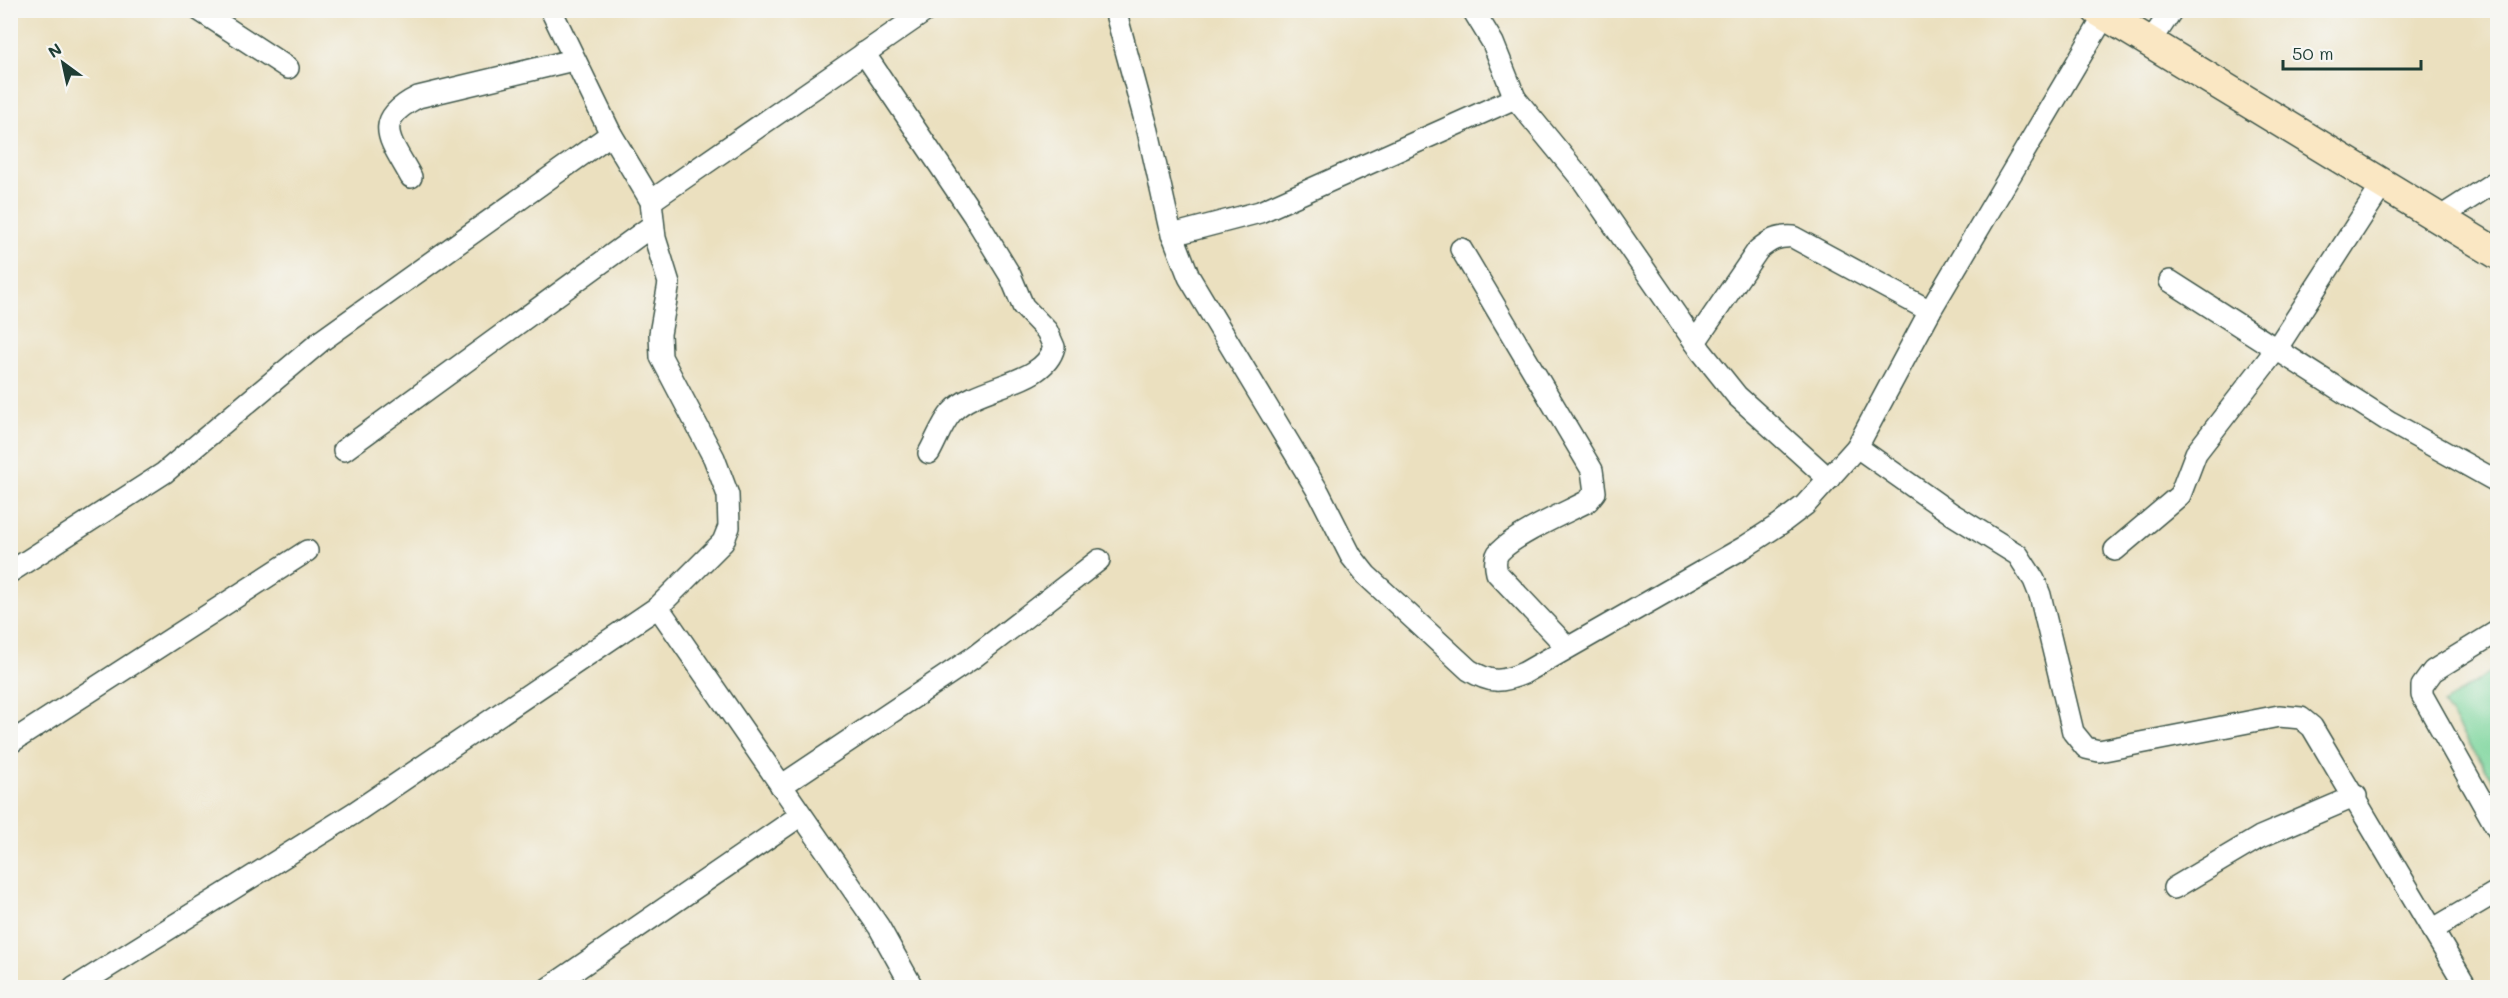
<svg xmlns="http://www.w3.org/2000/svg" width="2508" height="998" font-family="Mali,sans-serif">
<rect width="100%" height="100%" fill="#f6f6f2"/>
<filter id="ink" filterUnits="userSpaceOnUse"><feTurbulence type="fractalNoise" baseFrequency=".0167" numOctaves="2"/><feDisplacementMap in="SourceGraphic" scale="12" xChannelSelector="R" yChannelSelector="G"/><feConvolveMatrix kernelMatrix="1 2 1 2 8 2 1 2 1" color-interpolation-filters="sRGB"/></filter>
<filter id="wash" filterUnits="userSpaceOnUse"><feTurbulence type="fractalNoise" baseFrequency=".008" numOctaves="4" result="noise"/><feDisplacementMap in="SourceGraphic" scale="24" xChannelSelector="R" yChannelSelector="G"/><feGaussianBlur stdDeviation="1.35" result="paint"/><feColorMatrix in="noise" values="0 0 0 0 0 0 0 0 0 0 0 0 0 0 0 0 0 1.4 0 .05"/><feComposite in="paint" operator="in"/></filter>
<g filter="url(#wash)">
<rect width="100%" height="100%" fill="#ebe0bf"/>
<polygon fill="#7bd59c" stroke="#4d8968" stroke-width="1.5" points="2497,668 2497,786 2443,704"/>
</g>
<g filter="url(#ink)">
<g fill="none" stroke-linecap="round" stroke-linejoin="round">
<defs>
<g id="street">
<polyline points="199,10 288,68"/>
<polyline points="551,10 611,134 651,201 655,238 669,283 660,334 661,357 714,458 728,495 729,527 723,542 658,607 879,927 913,988"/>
<path d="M1115,10L1148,131L1169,225L1189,277L1319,493L1351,556L1366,575L1469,670C1490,683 1501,683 1524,673L1743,548L1780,524L1805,505L1857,447"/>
<polyline points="1473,10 1493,43 1515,98 1584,182 1701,351 1737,396 1829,479"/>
<polyline points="2105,15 1930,311 1857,447 1952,514 2018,555 2034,580 2040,595 2073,732 2086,748 2099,751 2279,716 2301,718 2312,727 2467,988"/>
<polyline points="2149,44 2172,10"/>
<path d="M864,53L974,216L1010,275L1023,306L1047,331L1054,347C1044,386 977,384 952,412C942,423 936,441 929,453"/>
<path d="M411,177C391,140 370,121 418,97L573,60"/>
<polyline points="651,201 927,10"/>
<polyline points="2439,218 2498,180"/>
<polyline points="1172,235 1260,212 1515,98"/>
<path d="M1461,249L1592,470L1595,492L1588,501C1565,513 1518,533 1500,551C1494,557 1495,565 1497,573L1567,647"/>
<polyline points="2170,281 2390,422 2498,482"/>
<path d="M1695,342L1758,250C1770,240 1777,236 1793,237L1930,311"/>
<polyline points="344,450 653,225"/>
<polyline points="2115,550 2180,495 2196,453 2275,351 2383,184"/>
<polyline points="10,572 164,473 321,341 611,134"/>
<polyline points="2498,631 2433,671 2422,686 2422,695 2498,830"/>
<polyline points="10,743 307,551"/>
<polyline points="781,786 974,657 1099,560"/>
<polyline points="2174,888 2260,837 2356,796"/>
<polyline points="2432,930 2498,891"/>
<polyline points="74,988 354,813 658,607"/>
<polyline points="549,988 801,815"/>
</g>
<polyline id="secondary" points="2097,10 2498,254"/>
</defs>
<use href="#street" stroke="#3e5549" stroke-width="24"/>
<use href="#secondary" stroke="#3e5549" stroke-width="33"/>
<use href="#street" stroke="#fff" stroke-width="21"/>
<use href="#secondary" stroke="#fae7c3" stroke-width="30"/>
</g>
</g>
<rect width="2508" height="998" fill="none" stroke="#f6f6f2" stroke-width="36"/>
<g transform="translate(63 63) rotate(327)" stroke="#f6f6f2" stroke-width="4.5" paint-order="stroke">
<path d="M0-4.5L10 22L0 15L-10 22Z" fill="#1f3d34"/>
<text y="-9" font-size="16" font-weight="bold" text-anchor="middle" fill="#1f3d34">N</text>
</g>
<path d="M2283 60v9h138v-9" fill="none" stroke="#1f3d34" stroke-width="3"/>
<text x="2292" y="60" font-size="18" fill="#1f3d34" stroke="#f6f6f2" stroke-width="4.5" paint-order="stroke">50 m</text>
</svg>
